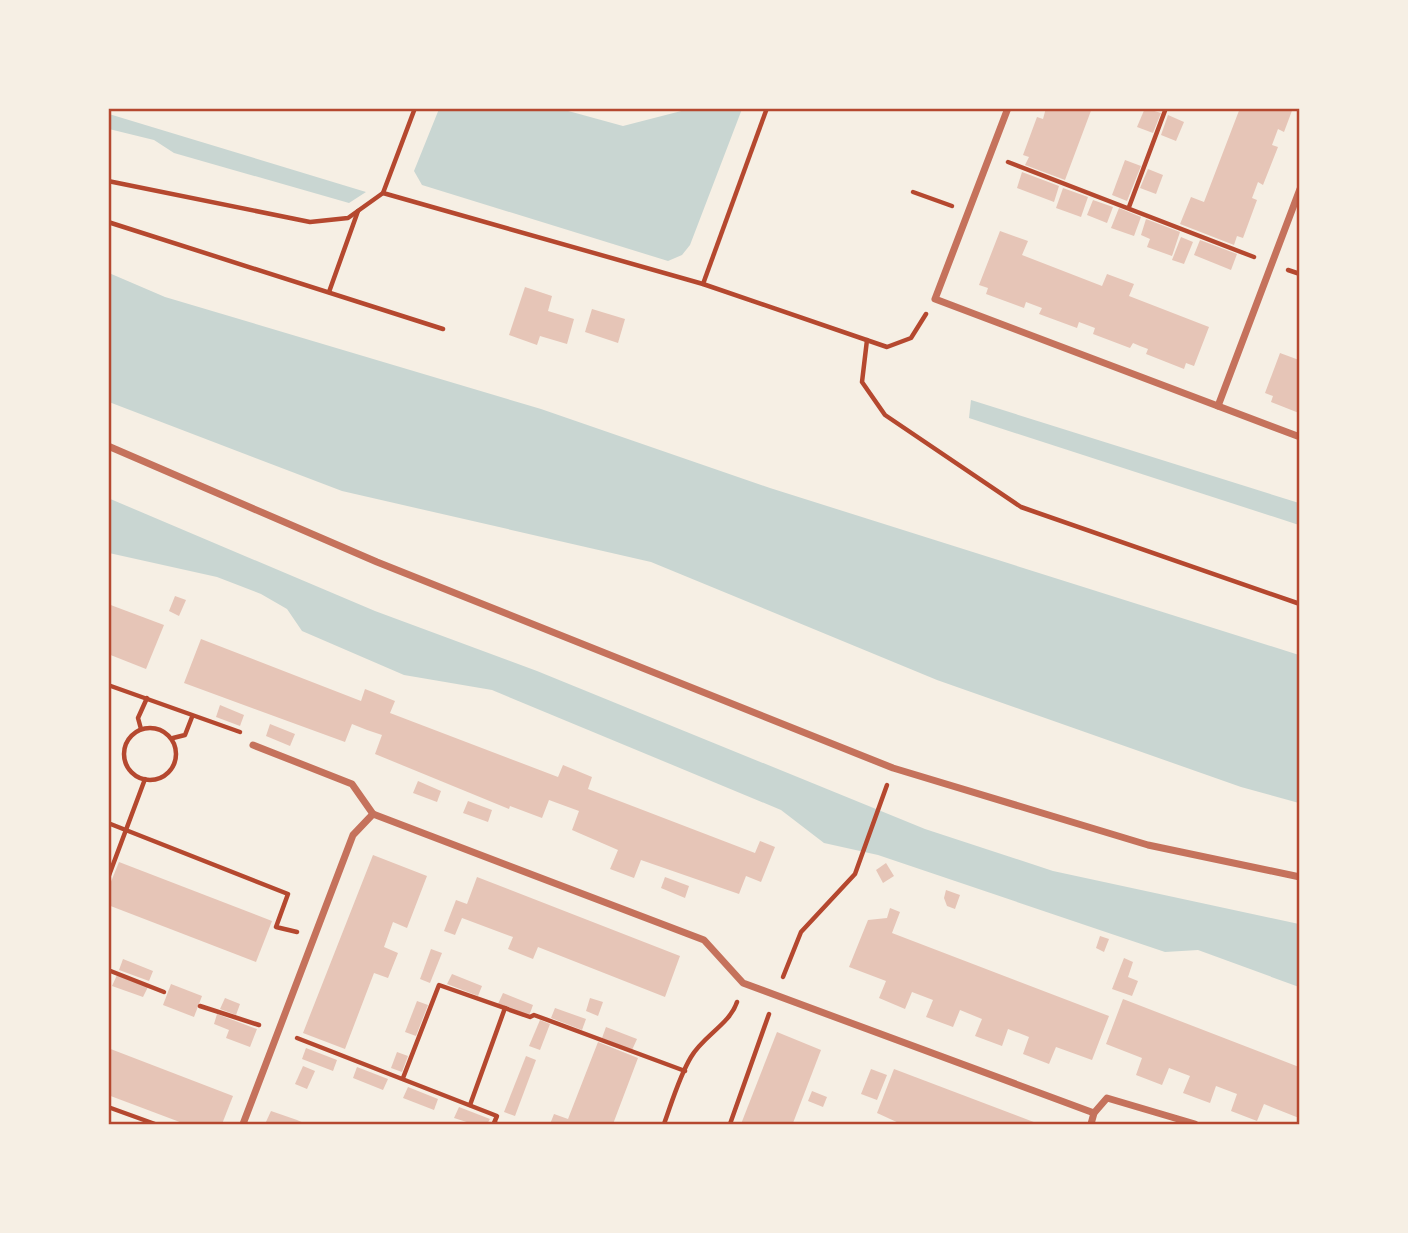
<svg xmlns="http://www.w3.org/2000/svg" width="1408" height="1233" font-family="'Titillium Web',sans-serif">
<rect width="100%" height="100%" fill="#f6efe4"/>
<g fill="#c9d6d2">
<polygon points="439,109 561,109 623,126 689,109 742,109 690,245 682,255 668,261 422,185 414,171"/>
<polygon points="109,114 366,192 349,203 174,153 154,140 109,129"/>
<polygon points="109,273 165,297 541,409 770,488 1299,655 1299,803 1241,787 937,680 651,562 342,491 109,402"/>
<polygon points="971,400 1299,503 1299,525 969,418"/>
<polygon points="108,498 375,611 537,671 925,829 1053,871 1299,924 1299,987 1198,950 1165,952 878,855 824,843 781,810 492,690 404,675 302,631 287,609 261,594 217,577 109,553"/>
</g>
<g fill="#e6c5b7">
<polygon points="1046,108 1092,108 1065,180 1025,165 1029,157 1023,155 1037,117 1043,119"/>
<polygon points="1145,108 1161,113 1153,133 1137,127"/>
<polygon points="1240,108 1293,108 1284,132 1278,129 1272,145 1278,147 1263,185 1258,182 1252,198 1257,200 1243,238 1237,236 1234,245 1180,224 1191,197 1204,202"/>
<polygon points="1168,115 1184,122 1176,141 1161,135"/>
<polygon points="1125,160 1141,166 1127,201 1112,195"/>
<polygon points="1148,169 1163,175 1156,194 1140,188"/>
<polygon points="1022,172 1059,186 1054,202 1017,188"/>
<polygon points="1063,188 1088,197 1081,217 1056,208"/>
<polygon points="1093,200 1113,207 1107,223 1087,215"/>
<polygon points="1119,208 1141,217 1134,236 1111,228"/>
<polygon points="1146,219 1180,232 1172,256 1147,247 1150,239 1141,235"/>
<polygon points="1000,231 1028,241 1022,255 1102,286 1107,274 1134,284 1129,296 1209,327 1194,366 1186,363 1184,369 1146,354 1148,349 1140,346 1133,343 1130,348 1093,334 1095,328 1079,322 1077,328 1039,314 1042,308 1026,302 1024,308 986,294 988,288 979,285"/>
<polygon points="1181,237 1193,242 1184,264 1172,260"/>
<polygon points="1200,240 1237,254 1231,270 1194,255"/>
<polygon points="525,287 552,296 548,311 574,319 567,344 540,336 537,345 509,335"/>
<polygon points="592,309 625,319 618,343 585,332"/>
<polygon points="1280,353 1299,360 1299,413 1271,402 1273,396 1265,393"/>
<polygon points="175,596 186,600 179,616 169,611"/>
<polygon points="108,604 164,625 146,669 108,654"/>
<polygon points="201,639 361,701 365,689 395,701 390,713 558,777 563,765 592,777 588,789 755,853 760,841 775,847 761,882 746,876 739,894 641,860 634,878 610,869 618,850 572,830 579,811 549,800 542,818 510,806 509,809 375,754 382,735 367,730 352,724 345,742 184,683"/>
<polygon points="220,705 244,715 240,726 216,717"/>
<polygon points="270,724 295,734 290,746 266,736"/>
<polygon points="418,781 441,791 437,802 413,793"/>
<polygon points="468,801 492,810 488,822 463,813"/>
<polygon points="373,855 427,876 407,928 393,922 384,947 398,953 388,978 374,973 345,1049 303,1033"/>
<polygon points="119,862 272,921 256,962 108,905 108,889"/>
<polygon points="886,863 894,876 883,883 876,870"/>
<polygon points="477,877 680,956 665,997 538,947 533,959 508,949 513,937 462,918 455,935 444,931 456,900 467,904"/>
<polygon points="665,877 689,886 685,898 661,888"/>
<polygon points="946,890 960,895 955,909 947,906 944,898"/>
<polygon points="890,908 900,912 892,933 1109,1016 1092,1060 1056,1047 1049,1064 1023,1054 1029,1037 1019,1033 1008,1029 1002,1046 975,1036 982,1019 960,1010 953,1027 926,1017 933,1000 912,992 905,1009 879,998 886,981 849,967 868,920 887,918"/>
<polygon points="1100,936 1109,939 1104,952 1096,948"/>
<polygon points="431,949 442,953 430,983 420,979"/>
<polygon points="1124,958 1133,962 1128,977 1138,981 1132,996 1112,989"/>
<polygon points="123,959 153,971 149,981 119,970"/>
<polygon points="452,974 482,986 478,996 447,984"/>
<polygon points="117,975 148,987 143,997 112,986"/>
<polygon points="171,984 202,996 194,1017 163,1005"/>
<polygon points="503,993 533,1005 529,1016 498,1004"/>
<polygon points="225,998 240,1004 236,1015 220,1009"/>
<polygon points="590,998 603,1002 598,1016 586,1011"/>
<polygon points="1123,999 1299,1067 1299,1118 1264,1104 1257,1121 1231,1111 1237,1094 1216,1086 1210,1103 1183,1093 1190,1076 1169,1068 1162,1085 1136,1075 1142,1058 1106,1044"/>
<polygon points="417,1001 428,1005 416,1036 405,1032"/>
<polygon points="555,1008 586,1019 582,1030 551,1018"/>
<polygon points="217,1014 257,1029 250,1047 226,1038 229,1030 214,1024"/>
<polygon points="540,1020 550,1024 540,1050 529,1046"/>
<polygon points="606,1027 637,1039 632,1050 602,1038"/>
<polygon points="777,1032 821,1050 793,1123 741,1124"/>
<polygon points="598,1042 638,1058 613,1124 550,1124 554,1114 568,1119"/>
<polygon points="108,1048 233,1096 222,1124 185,1124 108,1095"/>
<polygon points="306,1048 337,1060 333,1071 302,1059"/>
<polygon points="397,1052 408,1056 402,1072 391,1068"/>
<polygon points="526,1056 536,1060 515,1116 504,1112"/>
<polygon points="303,1066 315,1071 307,1089 295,1084"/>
<polygon points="357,1067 388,1079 383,1090 353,1078"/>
<polygon points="871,1069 887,1075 877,1100 861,1094"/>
<polygon points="894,1069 1039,1124 901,1124 877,1113"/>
<polygon points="408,1087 438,1099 434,1110 403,1098"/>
<polygon points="812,1091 827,1097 823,1107 808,1101"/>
<polygon points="459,1107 490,1119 487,1124 473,1124 454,1118"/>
<polygon points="271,1111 297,1120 306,1124 265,1124"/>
</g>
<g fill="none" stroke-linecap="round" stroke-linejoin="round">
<g stroke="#b5482f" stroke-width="4.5">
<polyline points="1008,162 1254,257"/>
<polyline points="108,181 310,222 348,218 383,193 415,108"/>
<polyline points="913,192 952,206"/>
<polyline points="383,193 703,284 887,347 911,338 926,314"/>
<polyline points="1129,207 1166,108"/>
<polyline points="108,222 443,329"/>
<polyline points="1288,270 1300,274"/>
<polyline points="703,284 767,108"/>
<polyline points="329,292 358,211"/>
<polyline points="867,340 862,382 885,415 1021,507 1300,604"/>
<polyline points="108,685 240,732"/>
<circle cx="150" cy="754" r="26"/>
<polyline points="141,729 138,718 147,698"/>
<polyline points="173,738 185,735 192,717"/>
<polyline points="108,823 288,894 276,927 297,932"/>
<polyline points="108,878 145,779"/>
<polyline points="108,970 164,992"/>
<polyline points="783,977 801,932 855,874 887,785"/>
<polyline points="200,1006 259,1025"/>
<polyline points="297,1038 497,1116 494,1123 497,1124"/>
<polyline points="403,1078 439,985 530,1017 534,1015 685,1071"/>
<polyline points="470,1105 505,1008"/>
<polyline points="108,1107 155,1124"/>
<path d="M664,1124C672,1102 679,1077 691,1057C703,1036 730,1024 737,1002"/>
<polyline points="730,1124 769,1014"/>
</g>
<g stroke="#c5725c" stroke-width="7">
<polyline points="1008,108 935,299 1300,437"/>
<polyline points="1218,406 1300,189"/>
<polyline points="108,446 377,562 893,768 1148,845 1300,877"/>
<polyline points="253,745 352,784 373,814"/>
<polyline points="243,1124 353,835 373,814 704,940 743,983 1094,1113"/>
<polyline points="1091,1124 1094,1113 1107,1098 1195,1124"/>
</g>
</g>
<rect width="1408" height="1233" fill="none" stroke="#f6efe4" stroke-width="220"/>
<rect x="110" y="110" width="1188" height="1013" fill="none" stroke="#b5482f" stroke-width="2.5"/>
</svg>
